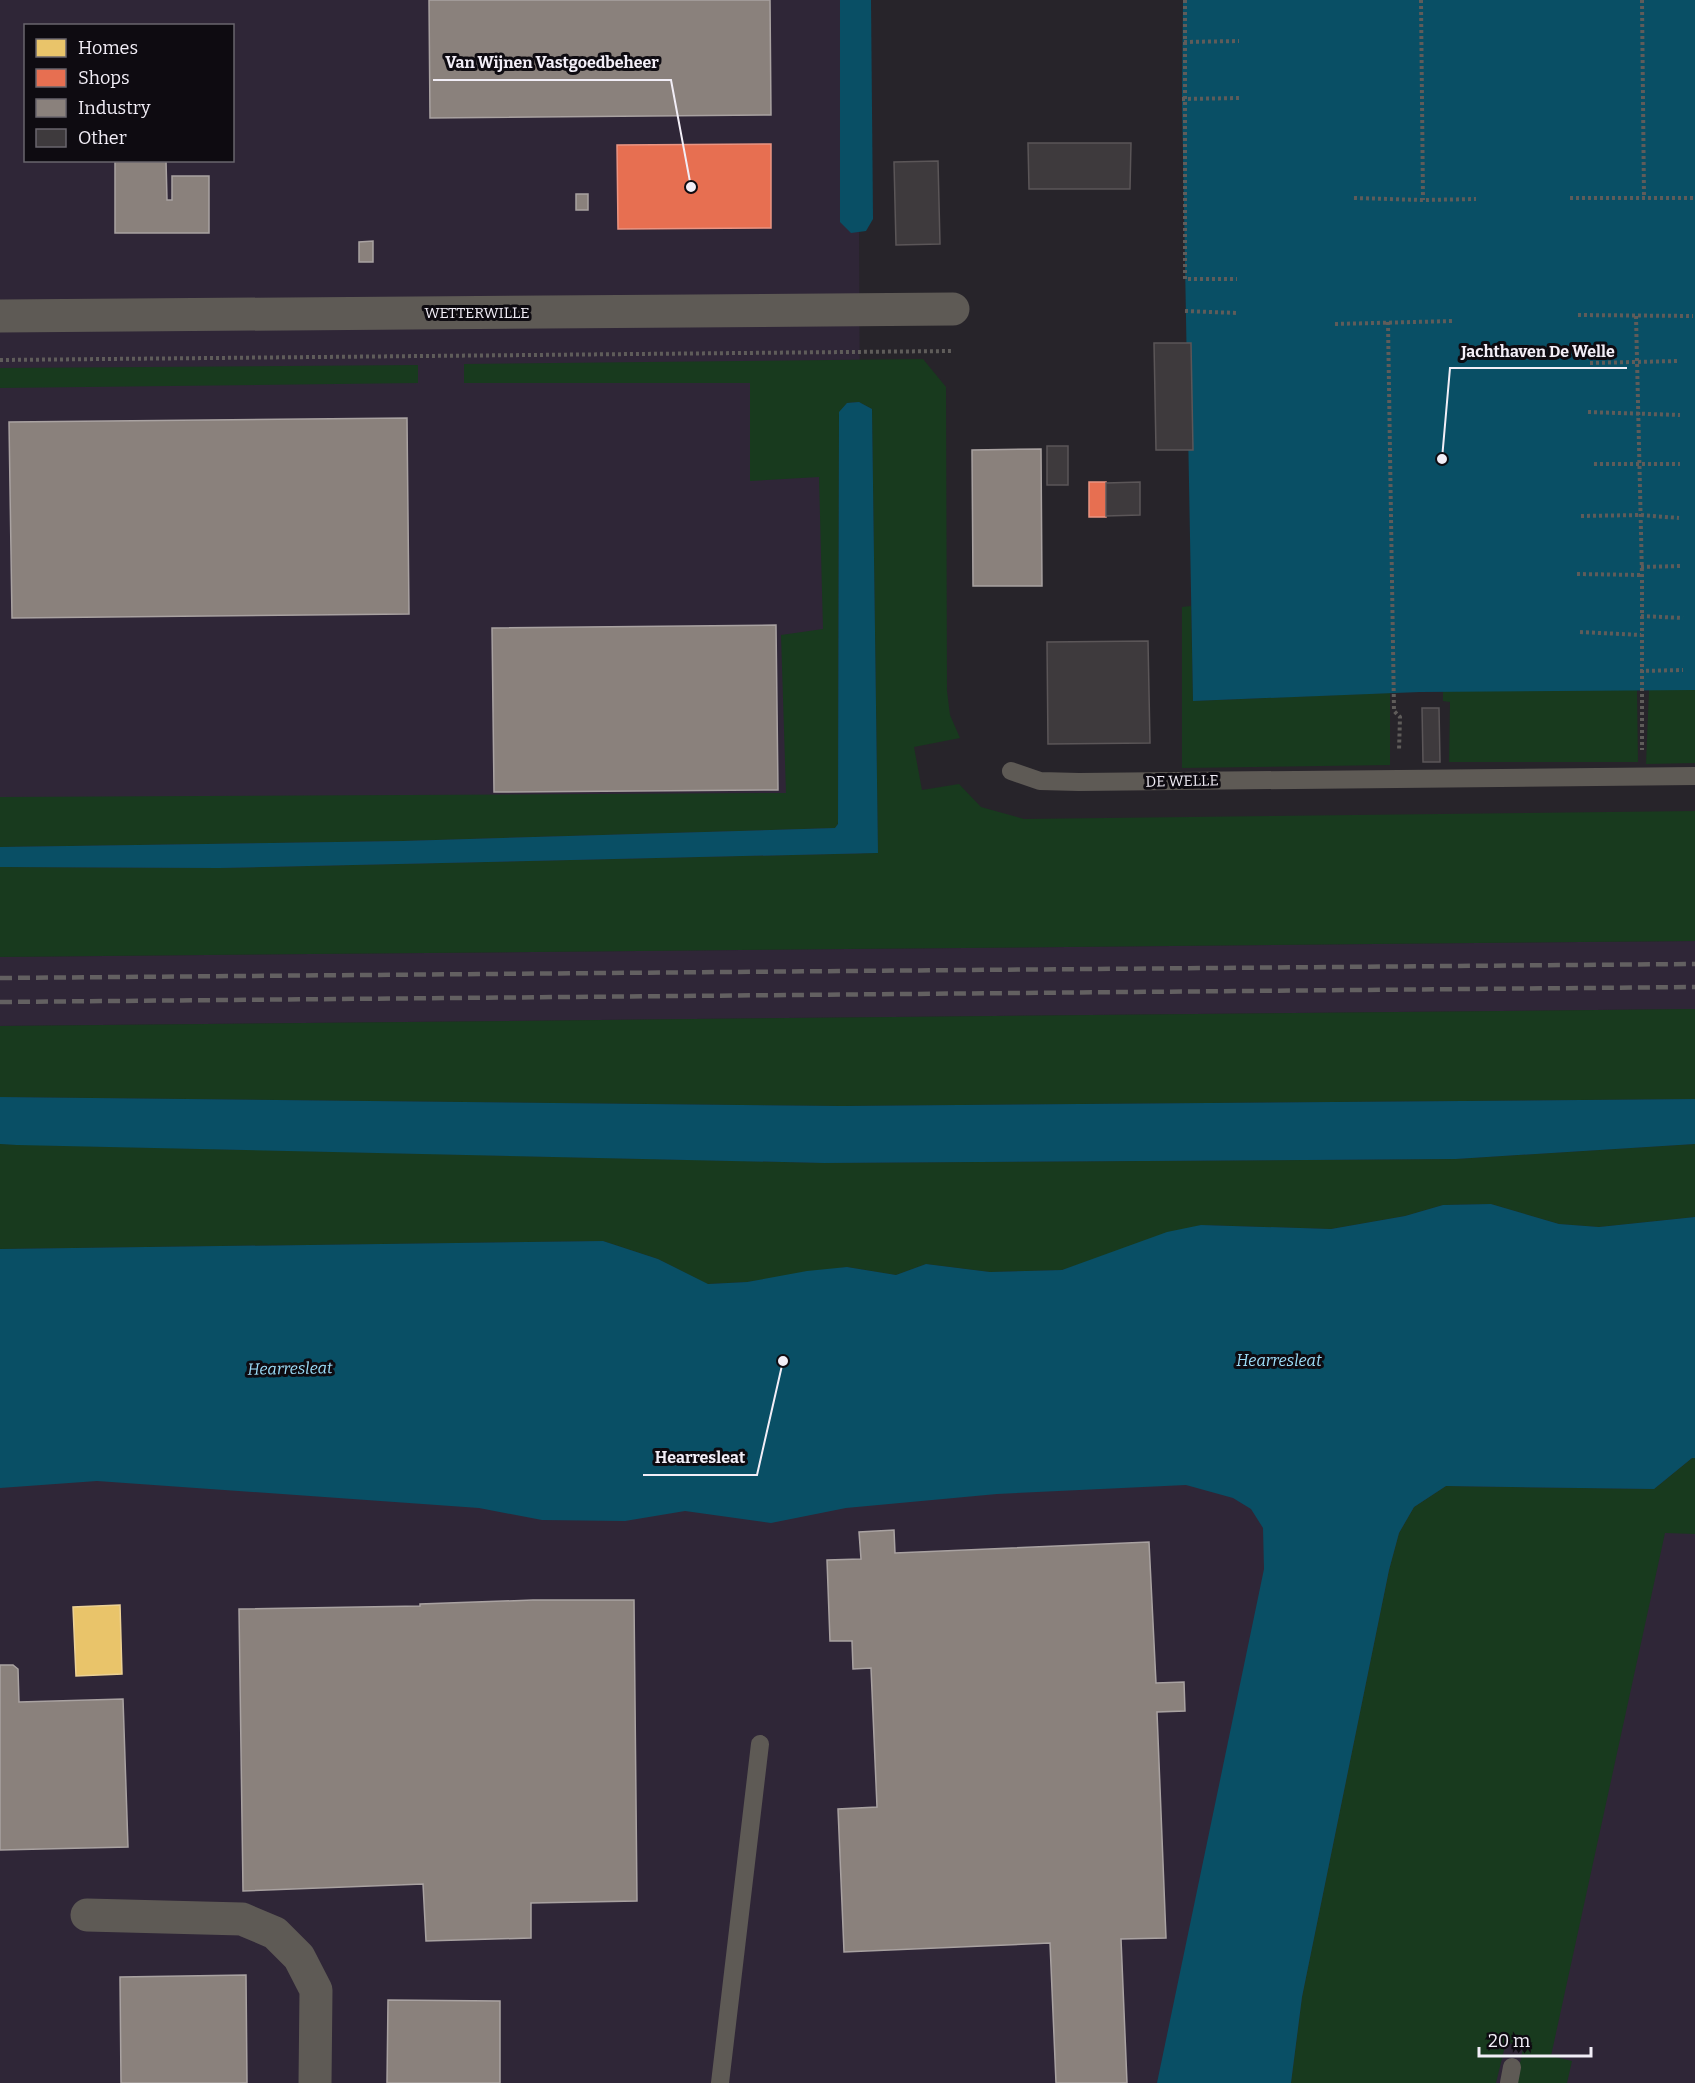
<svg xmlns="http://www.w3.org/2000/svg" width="1695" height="2083" font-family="Bitter,serif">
<rect width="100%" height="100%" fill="#27242a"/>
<g fill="#2f2637" fill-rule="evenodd">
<path d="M0,0H858L862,881H0ZM26,26H232V160H26Z"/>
<polygon points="1695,941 1695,1009 0,1026 0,957"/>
<polygon points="1695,1417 1695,2083 0,2083 0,1460"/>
</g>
<g fill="#183a1e">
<polygon points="923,359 946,387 947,691 950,715 960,738 914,747 922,790 959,784 981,807 1024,819 1695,811 1695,941 0,957 0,867 219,868 878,853 872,409 859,402 847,403 839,413 838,824 835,828 402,841 0,847 0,797 786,793 781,635 823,629 819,477 750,481 750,383 464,383 464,364"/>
<polygon points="418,365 418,383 0,388 0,368"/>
<polygon points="1191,606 1193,701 1390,693 1390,765 1182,768 1182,607"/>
<polygon points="1637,690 1638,762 1449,762 1450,702 1443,701 1443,691"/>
<polygon points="1649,690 1695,690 1695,763 1646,764"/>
<polygon points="1695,1009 1695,1099 842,1106 0,1097 0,1026"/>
<polygon points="0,1144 824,1163 1456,1159 1695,1144 1695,1217 1599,1227 1559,1224 1491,1204 1443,1205 1405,1216 1331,1229 1201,1225 1062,1270 990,1272 926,1264 896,1275 847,1267 747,1282 707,1284 658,1259 603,1241 0,1249"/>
<polygon points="1692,1458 1695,1458 1695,1534 1665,1533 1551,2056 1572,2061 1567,2083 1516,2083 1523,2048 1506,2042 1496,2083 1291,2083 1302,1997 1389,1570 1399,1533 1414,1507 1446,1486 1654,1489"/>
</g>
<g fill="#094f65">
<polygon points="840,0 871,0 873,219 866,231 851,233 840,222"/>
<polygon points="1183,0 1695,0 1695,690 1420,692 1193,701 1182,99"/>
<polygon points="859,402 872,409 878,853 219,868 0,867 0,847 402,841 835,828 838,824 839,412 847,403"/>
<polygon points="0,1097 842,1106 1695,1099 1695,1144 1456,1159 824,1163 17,1145 0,1144"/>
<polygon points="1491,1204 1559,1224 1599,1227 1695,1217 1695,1458 1692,1458 1654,1489 1446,1486 1414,1507 1399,1533 1389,1570 1302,1997 1291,2083 1157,2083 1264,1569 1263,1528 1251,1509 1233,1498 1186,1485 997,1494 846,1508 771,1523 685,1511 625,1521 542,1520 479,1508 97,1481 0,1488 0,1249 603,1241 658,1259 708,1284 747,1282 807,1271 847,1267 896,1275 926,1264 990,1272 1062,1270 1167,1232 1201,1225 1331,1229 1405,1216 1443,1205"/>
</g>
<polygon fill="#e9c46a" stroke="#ecd194" stroke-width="1.5" points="120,1605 122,1674 76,1676 73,1607"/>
<g fill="#e76f51" stroke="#ea9583" stroke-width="1.5">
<polygon points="771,144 771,228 618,229 617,145"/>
<rect x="1089" y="482" width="17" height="35"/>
</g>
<g fill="#8a817c" stroke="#a9a2a1" stroke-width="1.5">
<polygon points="429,0 770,0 771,115 430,118"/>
<polygon points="115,160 166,160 167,200 172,200 172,176 209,176 209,233 115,233"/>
<rect x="576" y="194" width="12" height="16"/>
<polygon points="373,241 373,262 359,262 359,242"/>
<polygon points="407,418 409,614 12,618 9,422"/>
<polygon points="1041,449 1042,586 973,586 972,450"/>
<polygon points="776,625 778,790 494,792 492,628"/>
<polygon points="894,1530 895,1553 1149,1542 1156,1683 1184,1682 1185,1711 1157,1712 1166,1938 1121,1939 1127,2083 1056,2083 1050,1943 844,1952 838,1809 877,1807 871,1668 853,1669 852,1641 830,1641 827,1560 861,1559 859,1532"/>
<polygon points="533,1600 634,1600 637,1901 531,1903 531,1938 426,1941 423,1884 243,1891 239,1609 420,1606 420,1604"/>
<polygon points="0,1665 13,1665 18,1669 19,1702 123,1699 128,1847 0,1850"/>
<polygon points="246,1975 247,2083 121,2083 120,1977"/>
<polygon points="388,2000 500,2001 500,2083 387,2083"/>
</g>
<g fill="#3e3a3d" stroke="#5b5658" stroke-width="1.5">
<polygon points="1028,143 1131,143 1130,189 1029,189"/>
<polygon points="938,161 940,244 896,245 894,162"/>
<polygon points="1154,343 1191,343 1193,450 1156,450"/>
<rect x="1047" y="446" width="21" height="39"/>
<polygon points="1140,482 1140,515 1106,516 1106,483"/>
<polygon points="1148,641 1150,743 1048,744 1047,642"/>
<polygon points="1422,708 1439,708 1440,762 1423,762"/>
</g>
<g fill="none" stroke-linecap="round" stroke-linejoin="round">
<g stroke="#5f5c5a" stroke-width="4" stroke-dasharray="3 3" stroke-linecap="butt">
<polyline points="1185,0 1185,279 1237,279"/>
<polyline points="1421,0 1423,200"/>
<polyline points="1642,0 1644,198"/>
<polyline points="1184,42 1239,41"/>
<polyline points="1182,99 1240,98"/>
<polyline points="1354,198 1423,200 1476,199"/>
<polyline points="1570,198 1695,198"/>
<polyline points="1185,311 1237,313"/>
<polyline points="1578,315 1693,316"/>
<polyline points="1636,316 1642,575 1642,750"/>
<polyline points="1388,322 1394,711 1400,717 1399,751"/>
<polyline points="1335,324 1453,321"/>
<polyline points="0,360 954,351"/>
<polyline points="1590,363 1678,361"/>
<polyline points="1588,412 1680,415"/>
<polyline points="1594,464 1680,464"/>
<polyline points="1581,516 1640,515 1679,518"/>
<polyline points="1641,567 1680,566"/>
<polyline points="1577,574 1642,575"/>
<polyline points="1641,616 1683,618"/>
<polyline points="1580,632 1641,635"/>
<polyline points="1640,671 1683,670"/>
</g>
<g stroke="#5e5a55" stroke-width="18">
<polyline points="1011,771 1040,781 1079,782 1695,776"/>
<polyline points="720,2083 760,1744"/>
<polyline points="1509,2083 1512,2067"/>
</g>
<polyline stroke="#5e5a55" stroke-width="33" points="87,1915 242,1919 275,1933 299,1957 316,1990 315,2083"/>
<polyline stroke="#5e5a55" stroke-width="33" points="0,316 953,309"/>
<g stroke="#636061" stroke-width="4.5" stroke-dasharray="12 6" stroke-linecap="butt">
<polyline points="0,978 1695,964"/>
<polyline points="0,1002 1695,987"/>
</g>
</g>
<g text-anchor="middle" stroke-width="6" stroke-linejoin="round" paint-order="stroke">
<g font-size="15" fill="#f2eef7" stroke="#0e0b11">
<text x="477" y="318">WETTERWILLE</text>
<text transform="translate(1182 781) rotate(-1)" y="5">DE WELLE</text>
</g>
<g font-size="16" font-style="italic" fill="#9ddef9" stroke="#0e0b11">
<text x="1279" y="1366">Hearresleat</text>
<text transform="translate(290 1368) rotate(-1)" y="6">Hearresleat</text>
</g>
</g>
<path fill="none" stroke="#f2eef7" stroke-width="2" d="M691 187L671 80H433M1442 459L1450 368H1627M783 1361L757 1475H643"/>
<g fill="#f2eef7" stroke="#0e0b11" stroke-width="2">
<circle cx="691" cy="187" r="6"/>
<circle cx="1442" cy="459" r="6"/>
<circle cx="783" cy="1361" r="6"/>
</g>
<g font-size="16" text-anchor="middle" font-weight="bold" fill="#f2eef7" stroke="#0e0b11" stroke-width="6" stroke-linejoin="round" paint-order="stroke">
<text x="552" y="68">Van Wijnen Vastgoedbeheer</text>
<text x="1538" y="357">Jachthaven De Welle</text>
<text x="700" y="1463">Hearresleat</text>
</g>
<rect x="24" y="24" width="210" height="138" fill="#0e0b11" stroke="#69666d" stroke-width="1.5"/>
<rect x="36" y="39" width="30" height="18" fill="#e9c46a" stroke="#69666d" stroke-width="1.5"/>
<text x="78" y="54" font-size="18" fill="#f2eef7">Homes</text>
<rect x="36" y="69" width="30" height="18" fill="#e76f51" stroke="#69666d" stroke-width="1.5"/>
<text x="78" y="84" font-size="18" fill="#f2eef7">Shops</text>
<rect x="36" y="99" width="30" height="18" fill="#8a817c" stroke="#69666d" stroke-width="1.5"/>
<text x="78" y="114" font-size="18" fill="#f2eef7">Industry</text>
<rect x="36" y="129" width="30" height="18" fill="#3e3a3d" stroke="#69666d" stroke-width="1.5"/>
<text x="78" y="144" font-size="18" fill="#f2eef7">Other</text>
<path d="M1479 2047v9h112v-9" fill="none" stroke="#f2eef7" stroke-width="3"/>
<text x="1488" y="2047" font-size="18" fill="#f2eef7" stroke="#0e0b11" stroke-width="4.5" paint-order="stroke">20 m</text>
</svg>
